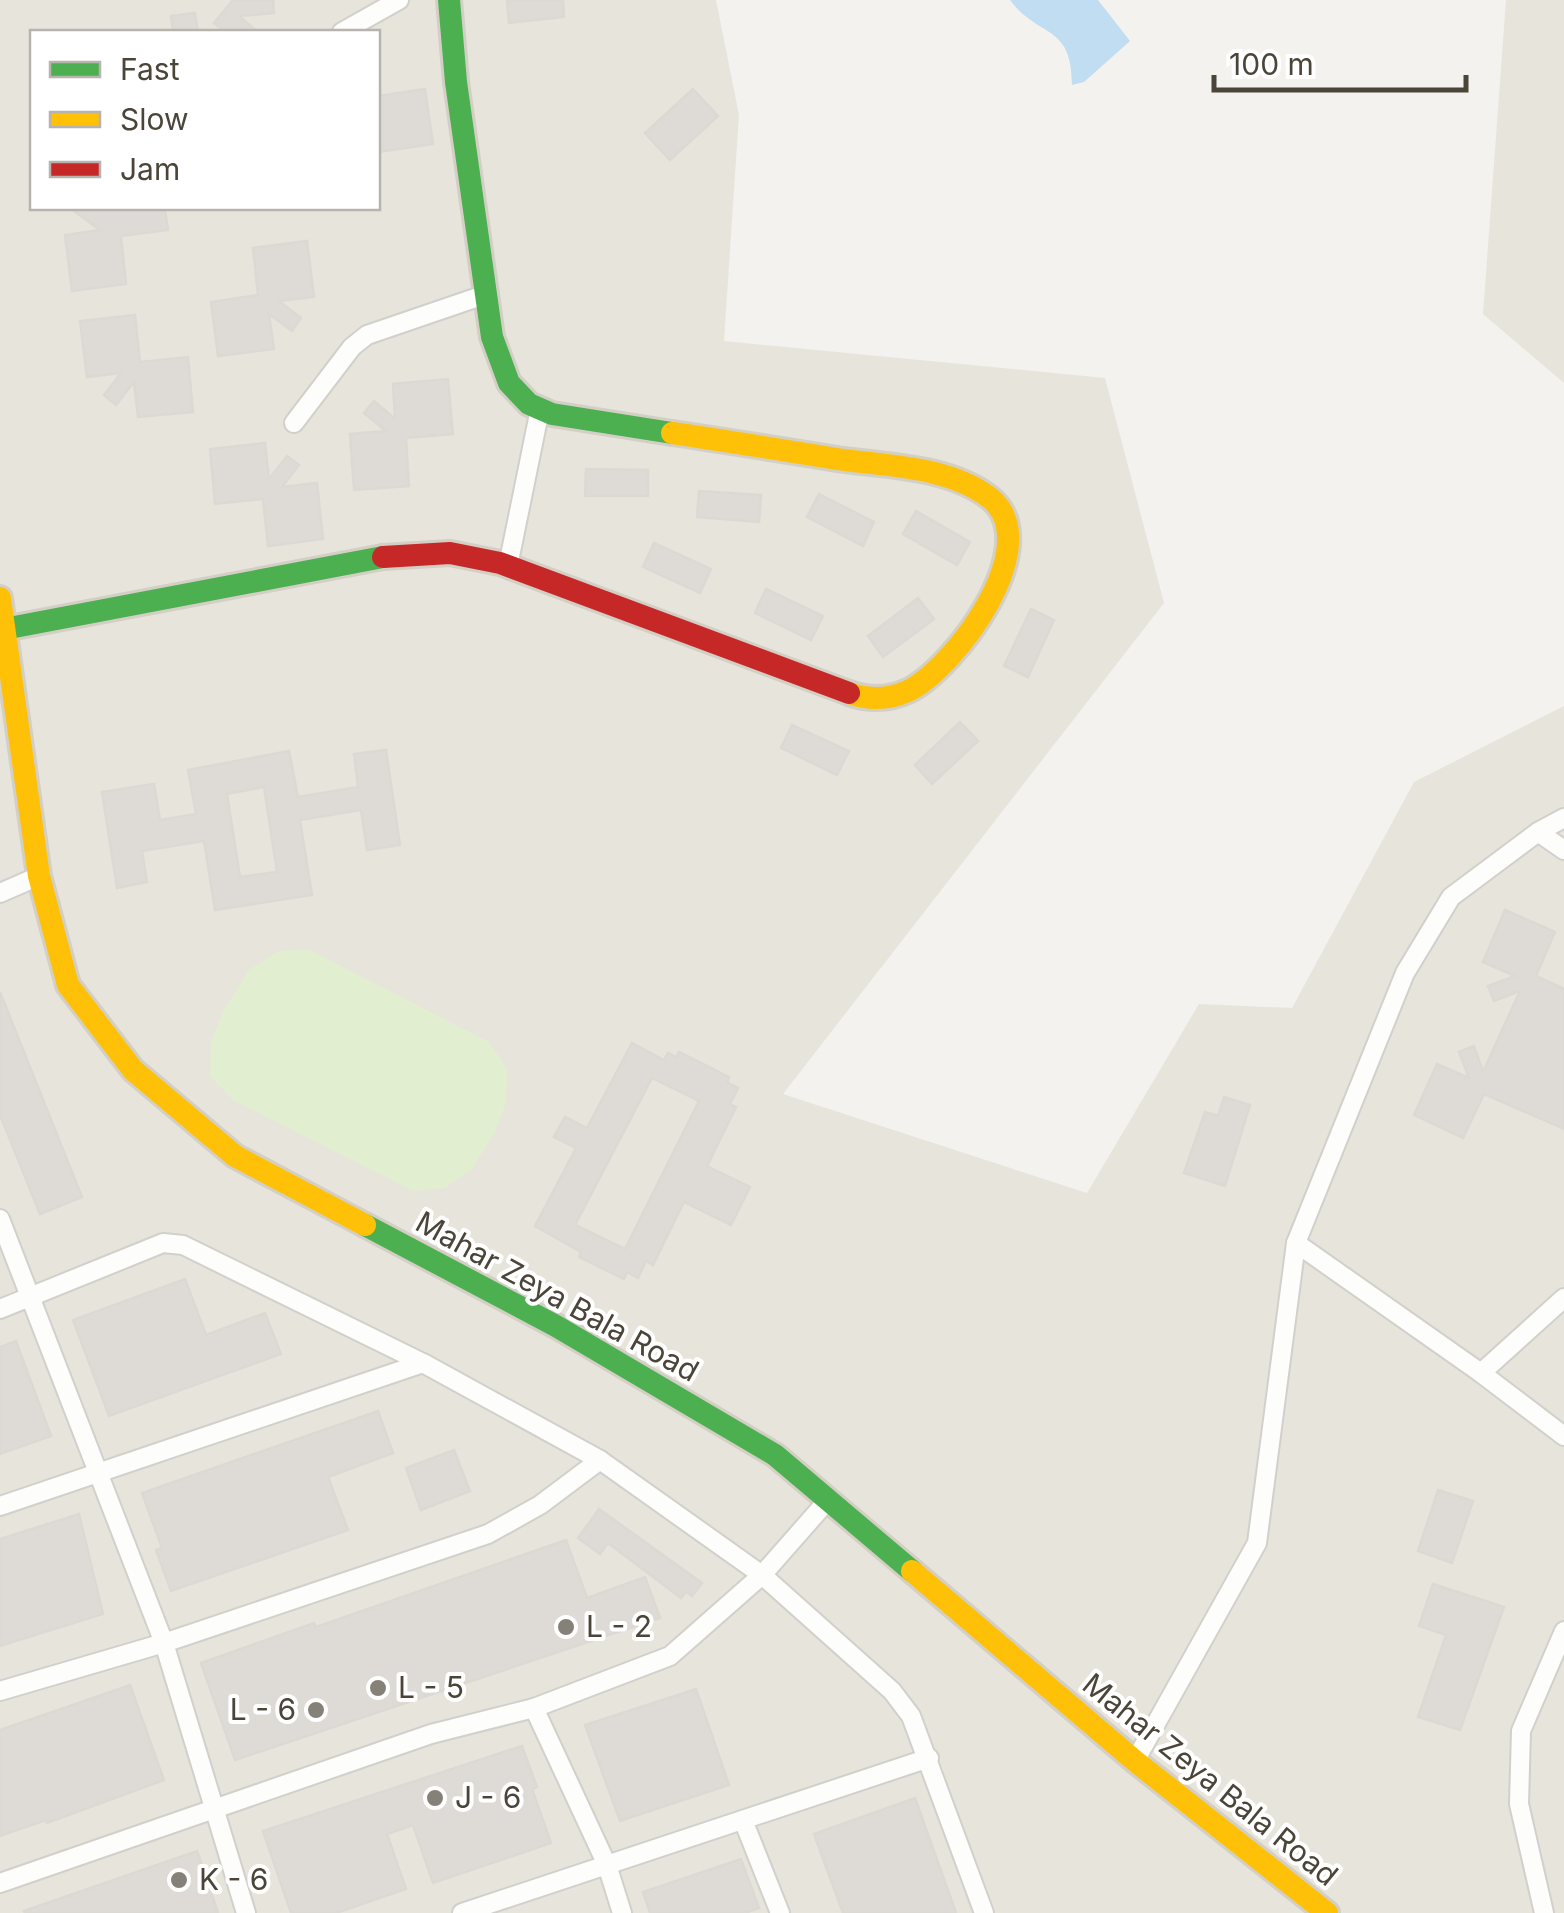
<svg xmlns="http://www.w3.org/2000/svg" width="1564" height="1913" font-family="Inter,sans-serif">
<rect width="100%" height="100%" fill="#f4f2ee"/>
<g fill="#e7e4dc" fill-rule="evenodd">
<path d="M0,0H716L739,115L724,341L1105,378L1164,603L783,1094L1087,1193L1199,1004L1292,1008L1414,782L1564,706V1913H0ZM32,32H378V208H32Z"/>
<polygon points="1506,0 1564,0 1564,383 1483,314"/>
</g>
<polygon fill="#e1eecf" points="308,949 489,1042 508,1070 506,1103 493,1136 471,1170 445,1188 413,1191 233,1100 210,1076 211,1042 223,1011 249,970 278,951"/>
<path fill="#c0ddf1" d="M1010,0H1098L1130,41L1084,82L1072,85C1072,23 1039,39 1010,0Z"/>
<g fill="#dedbd6" stroke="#dcd9d4" stroke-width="2.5" fill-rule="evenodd">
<polygon points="233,0 273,0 274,13 239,16 258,32 226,32 214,23"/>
<polygon points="507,0 563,0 564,17 509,23"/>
<polygon points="195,13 198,32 173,32 171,16"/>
<polygon points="425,89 433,144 378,152 378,96"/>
<polygon points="693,89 718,116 670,160 645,133"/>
<polygon points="70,208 159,208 165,210 168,230 121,236 126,284 72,291 65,235 100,230"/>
<polygon points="307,241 314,297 279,301 301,318 292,331 269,314 274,349 218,356 211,302 258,295 253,248"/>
<polygon points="135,315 140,362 188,357 193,412 138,417 134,382 116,405 104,395 121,373 87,377 80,321"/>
<polygon points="448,379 453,434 406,438 409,486 354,490 350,434 386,431 364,413 374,401 395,419 393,384"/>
<polygon points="265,443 269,479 287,456 299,465 282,487 317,483 323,539 268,546 263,499 215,504 210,449"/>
<polygon points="586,469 648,470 648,496 585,496"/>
<polygon points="699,491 761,495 759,522 697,517"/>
<polygon points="819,494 874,522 863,546 807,517"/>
<polygon points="916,511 970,542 957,565 903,534"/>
<polygon points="654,543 711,569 700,593 643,567"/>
<polygon points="766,589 823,616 811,640 755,613"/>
<polygon points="918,598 934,619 883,657 868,636"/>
<polygon points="1031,609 1054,620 1028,677 1004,666"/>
<polygon points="960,722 978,741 932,784 915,765"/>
<polygon points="792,725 849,751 837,775 781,748"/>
<path d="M386,750L400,845L367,850L361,810L300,820L312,895L215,910L204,841L142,851L147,882L117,888L102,792L154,784L160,820L196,814L188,770L289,751L298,797L358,787L354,754ZM264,787L277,872L240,877L227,794Z"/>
<polygon points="1505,910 1555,932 1536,976 1564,989 1564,1129 1484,1094 1463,1138 1414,1115 1437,1064 1469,1078 1459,1052 1474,1046 1483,1072 1520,991 1494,1001 1488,986 1515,976 1483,962"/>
<polygon points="0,992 82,1197 40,1214 0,1115"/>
<path d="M632,1043L664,1060L668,1053L676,1057L679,1052L729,1077L727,1082L738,1088L730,1104L736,1107L707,1166L750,1187L731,1225L684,1202L653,1265L646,1261L638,1278L627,1272L624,1279L579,1257L581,1252L535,1226L576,1148L554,1137L565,1117L587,1128ZM652,1078L699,1101L625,1249L575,1225Z"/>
<polygon points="1224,1097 1250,1105 1225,1186 1184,1173 1205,1112 1218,1116"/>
<polygon points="185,1279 206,1335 265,1313 281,1354 109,1416 73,1320"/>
<polygon points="16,1341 51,1436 0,1454 0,1347"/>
<polygon points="378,1411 393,1453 328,1477 348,1530 171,1591 156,1550 162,1548 142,1493"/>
<polygon points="454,1450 470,1491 421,1510 406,1468"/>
<polygon points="1438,1490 1473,1501 1452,1563 1418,1551"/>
<polygon points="599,1509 702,1583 692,1596 686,1592 681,1598 608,1543 600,1554 578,1538"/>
<polygon points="79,1514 103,1614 0,1646 0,1539"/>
<polygon points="566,1540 587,1598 645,1577 660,1618 235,1760 201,1663 314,1623 316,1627"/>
<polygon points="1433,1584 1504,1607 1460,1730 1418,1717 1446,1635 1419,1626"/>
<polygon points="130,1685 164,1780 47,1823 46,1820 0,1836 0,1730"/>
<polygon points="696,1689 729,1785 620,1821 585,1725"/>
<polygon points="522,1746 537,1787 532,1789 551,1843 433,1883 413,1825 387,1834 406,1889 336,1913 291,1913 263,1831"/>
<polygon points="915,1798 956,1913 843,1913 814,1834"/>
<polygon points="197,1851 218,1913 25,1913 24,1911"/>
<polygon points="741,1859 759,1908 745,1913 650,1913 643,1892"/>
</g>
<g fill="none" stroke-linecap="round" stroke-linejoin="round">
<defs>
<g id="street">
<polyline points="342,32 399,0"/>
<polyline points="294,423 352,347 367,335 487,294"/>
<polyline points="508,566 540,409"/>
<polyline points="1538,832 1564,850"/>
<polyline points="0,893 39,876"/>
<polyline points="0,1219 164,1643 246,1913"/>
<polyline points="1296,1243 1481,1373 1564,1436"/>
<polyline points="0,1309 163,1243 183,1245 423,1363 600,1460 762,1575 892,1691 911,1716 984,1913"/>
<polyline points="1481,1373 1564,1298"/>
<polyline points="0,1506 423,1363"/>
<polyline points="0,1691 164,1643 488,1534 540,1505 600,1460"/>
<polyline points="534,1708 607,1865 622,1913"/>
<polyline points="1135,1761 1257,1543 1296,1243 1405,973 1451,897 1538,832 1564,818"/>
<polyline points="743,1820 780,1913"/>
<polyline points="0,1883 431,1734 534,1708 670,1656 762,1575 828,1500"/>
<polyline points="462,1913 929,1758"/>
<polyline points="1544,1913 1519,1804 1521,1731 1564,1631"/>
</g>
<g id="fast">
<polyline points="449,0 456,82 492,337 509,383 529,404 552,414 672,433"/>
<polyline points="4,629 383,557"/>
<polyline points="365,1225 556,1326 775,1455 912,1571"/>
</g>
<g id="slow">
<path d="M672,433C727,441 782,450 837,459C886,466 949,466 990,498C1047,544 956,667 908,691C888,700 868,700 849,693"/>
<polyline points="0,598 39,876 68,985 133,1070 235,1156 365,1225"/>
<polyline points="912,1571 1135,1761 1327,1913"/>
</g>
<polyline id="jam" points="383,557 450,553 500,563 849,693"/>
</defs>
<use href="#street" stroke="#d2d0cb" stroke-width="22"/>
<use href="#fast" stroke="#d3cfc5" stroke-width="28"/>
<use href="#slow" stroke="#d3cfc5" stroke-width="28"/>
<use href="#jam" stroke="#d3cfc5" stroke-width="28"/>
<use href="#street" stroke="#fdfdfc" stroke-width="18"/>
<use href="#fast" stroke="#4caf50" stroke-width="22"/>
<use href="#slow" stroke="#ffc107" stroke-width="22"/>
<use href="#jam" stroke="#c62828" stroke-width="22"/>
</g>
<g fill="#868178" stroke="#fff" stroke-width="4">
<circle cx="566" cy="1627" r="10"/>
<circle cx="378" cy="1688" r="10"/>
<circle cx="316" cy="1710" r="10"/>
<circle cx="435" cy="1798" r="10"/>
<circle cx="179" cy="1880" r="10"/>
</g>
<g text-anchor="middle" stroke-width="8" stroke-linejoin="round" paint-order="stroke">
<g font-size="30" fill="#4b4439" stroke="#fff">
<text transform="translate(557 1297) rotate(29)" y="10">Mahar Zeya Bala Road</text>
<text transform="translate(1210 1780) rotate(39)" y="10">Mahar Zeya Bala Road</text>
</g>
<g font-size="30" fill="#4b4439" stroke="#fff" text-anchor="start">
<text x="586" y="1637">L - 2</text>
<text x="398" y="1698">L - 5</text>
<text x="296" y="1720" text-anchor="end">L - 6</text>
<text x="455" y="1808">J - 6</text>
<text x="199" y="1890">K - 6</text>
</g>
</g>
<rect x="30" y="30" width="350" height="180" fill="#ffffff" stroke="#b7b4b0" stroke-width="2.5"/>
<rect x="50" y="62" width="50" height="15" fill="#4caf50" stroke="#b7b4b0" stroke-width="2.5"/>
<text x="120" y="80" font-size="30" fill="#4b4439">Fast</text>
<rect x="50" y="112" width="50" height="15" fill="#ffc107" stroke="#b7b4b0" stroke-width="2.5"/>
<text x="120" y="130" font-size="30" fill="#4b4439">Slow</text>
<rect x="50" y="162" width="50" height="15" fill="#c62828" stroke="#b7b4b0" stroke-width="2.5"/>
<text x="120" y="180" font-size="30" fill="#4b4439">Jam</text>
<path d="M1214 75v15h252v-15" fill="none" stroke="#4b4439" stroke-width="5"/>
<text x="1229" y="75" font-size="30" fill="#4b4439" stroke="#ffffff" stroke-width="8" paint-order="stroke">100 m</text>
</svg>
